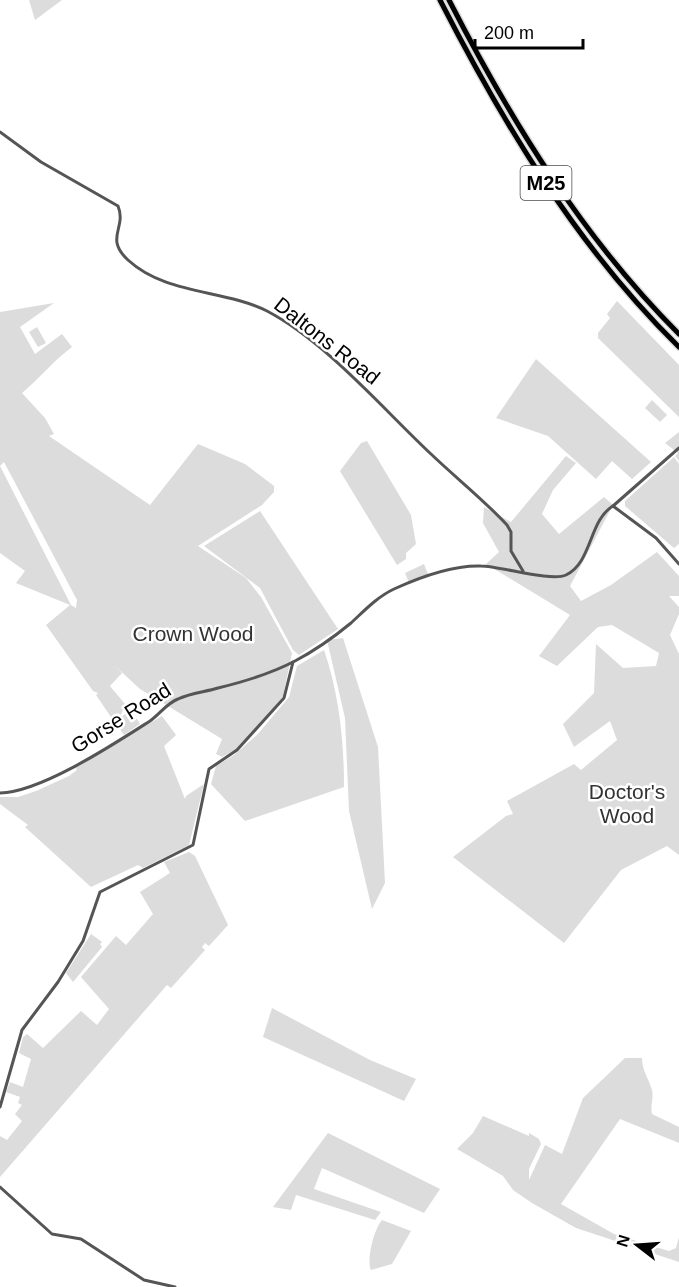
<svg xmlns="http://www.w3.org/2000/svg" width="679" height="1287" font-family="Arial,sans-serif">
<rect width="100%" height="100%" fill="#fff"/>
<g fill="#dcdcdc" fill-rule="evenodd">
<polygon points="29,0 62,0 35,20"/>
<polygon points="617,301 679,365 679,417 598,338 598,333 610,318 607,314"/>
<path d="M54,303L20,327L35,354L62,334L72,347C53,361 40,378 22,393L45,418L54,434L49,436L150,505L198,444L245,464L274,486V492L262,505L198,546L246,578L261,597L292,653L283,696L265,720L237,749L222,757L216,754L222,739L140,689L114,665L122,673L110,686L125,704L121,715L113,720L96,695L98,693L93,691L46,625L70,605L16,583L25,571L0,553V312ZM4,462L77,600L76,608L71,605L0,466Z"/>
<polygon points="37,327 46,343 38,347 29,332"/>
<polygon points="536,359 651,462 632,479 612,461 596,479 548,436 496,418"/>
<polygon points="652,400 667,415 660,422 645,408"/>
<polygon points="679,432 679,461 675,456 678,453 665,443"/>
<polygon points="367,441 411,515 416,544 406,553 406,559 397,565 340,471 361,443"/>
<polygon points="566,456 576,463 553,490 542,514 559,534 604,497 613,505 570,586 581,601 611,585 657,552 679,576 679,596 669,596 679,607 679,614 670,635 679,654 679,855 667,846 621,870 564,943 453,857 506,816 513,814 507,801 574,764 581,770 617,740 610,721 574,747 563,724 594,693 596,644 623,668 656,666 659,653 612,625 598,627 557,666 539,656 570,615 486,564 499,552 483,523 484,507 511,522"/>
<polygon points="674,457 679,464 679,544 674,548 625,506 625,501"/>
<polygon points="260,511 338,629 299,655 293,650 260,588 204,546"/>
<polygon points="424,564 428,574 409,583 405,573"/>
<polygon points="343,638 378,747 385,883 372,909 349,811 345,718 327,640"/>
<path d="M324,650C339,694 344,740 344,787L245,821L211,784L216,766L234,755L257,735L289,697L297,666Z"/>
<polygon points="127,713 137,719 140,724 124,735 114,721"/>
<polygon points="162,716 176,735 164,746 185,799 186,796 204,784 189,845 143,868 138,865 91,887 25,827 28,825 0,804 0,797 18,797 36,791 69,776 77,770 75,767"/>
<polygon points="189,852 195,856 228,925 209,946 205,943 202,947 205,950 171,988 167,985 0,1177 0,1136 7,1140 22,1121 15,1114 22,1105 18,1103 20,1097 6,1092 10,1082 23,1087 31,1059 19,1053 23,1037 27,1034 43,1048 81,1011 97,1025 109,1009 81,977 116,936 126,945 153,914 140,892 170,873 164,862"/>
<polygon points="91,934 102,942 100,944 102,947 73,982 66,973"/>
<polygon points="272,1008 370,1060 416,1079 404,1101 263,1037"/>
<path d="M625,1058H642C642,1071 649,1079 652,1090C654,1098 650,1106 652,1114L679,1127V1143L620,1119L561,1204L614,1234L669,1251L676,1248L679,1237V1262L576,1228L532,1203L513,1190L503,1176L457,1149L473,1133L483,1116L529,1136V1133L539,1139L541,1144L529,1169V1180L545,1145L562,1154L583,1098Z"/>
<polygon points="328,1133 440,1189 424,1213 322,1168 314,1189 381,1212 375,1220 296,1195 291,1210 273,1207"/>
<path d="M382,1220L411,1231L392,1264L371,1270C366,1260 374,1229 382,1220Z"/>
</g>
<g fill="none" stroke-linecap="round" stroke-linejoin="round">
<defs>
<g id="motorway">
<path d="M440,0C504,125 578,248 679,347"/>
<path d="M449,0C511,121 583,238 679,334"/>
</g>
</defs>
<use href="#motorway" stroke="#dbdbdb" stroke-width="8"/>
<g stroke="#555" stroke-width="3">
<path d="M0,132L41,162L118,206C127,228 104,238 128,260C166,295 223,289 267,311C326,342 382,408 431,454C456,478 483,499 507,525L511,532V551L523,571"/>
<polyline points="613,506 679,448"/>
<path d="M0,793C41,792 114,744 150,721C160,714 167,703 178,699C190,693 205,692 218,688C243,682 272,673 295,661C314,651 334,637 351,623C364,611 377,597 394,589C418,578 453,565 481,566C500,566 551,582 566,575C592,563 589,520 613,506L656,538L679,564"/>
<polyline points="0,1107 22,1030 58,982 83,941 100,892 193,845 209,769 237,750 284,698 293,662"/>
<polyline points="0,1187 52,1234 81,1239 144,1280 175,1287"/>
</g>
<use href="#motorway" stroke="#000" stroke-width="5"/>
</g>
<g text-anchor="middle" stroke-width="5" stroke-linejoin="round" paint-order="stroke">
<rect fill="#fff" stroke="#4c4c4c" stroke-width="1.5" x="520.5" y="166" width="51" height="34" rx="4.5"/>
<g font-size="20" font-weight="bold" fill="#000">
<text x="546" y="190">M25</text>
</g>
<g font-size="21" fill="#000" stroke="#fff">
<text transform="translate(327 341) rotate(38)" y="7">Daltons Road</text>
<text transform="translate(121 718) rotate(-32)" y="7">Gorse Road</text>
</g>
<g font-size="21" fill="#333" stroke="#fff">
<text x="193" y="641">Crown Wood</text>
<text x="627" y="799">Doctor's<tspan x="627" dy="24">Wood</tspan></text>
</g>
</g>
<g transform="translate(637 1245) rotate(287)" stroke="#ffffff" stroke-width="4.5" paint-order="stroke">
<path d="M0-4.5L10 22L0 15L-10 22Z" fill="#000000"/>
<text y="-9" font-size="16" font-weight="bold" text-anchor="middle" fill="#000000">N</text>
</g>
<path d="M475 39v9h108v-9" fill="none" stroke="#000000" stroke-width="3"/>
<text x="484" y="39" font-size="18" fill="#000000" stroke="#ffffff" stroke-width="4.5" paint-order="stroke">200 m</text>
</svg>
